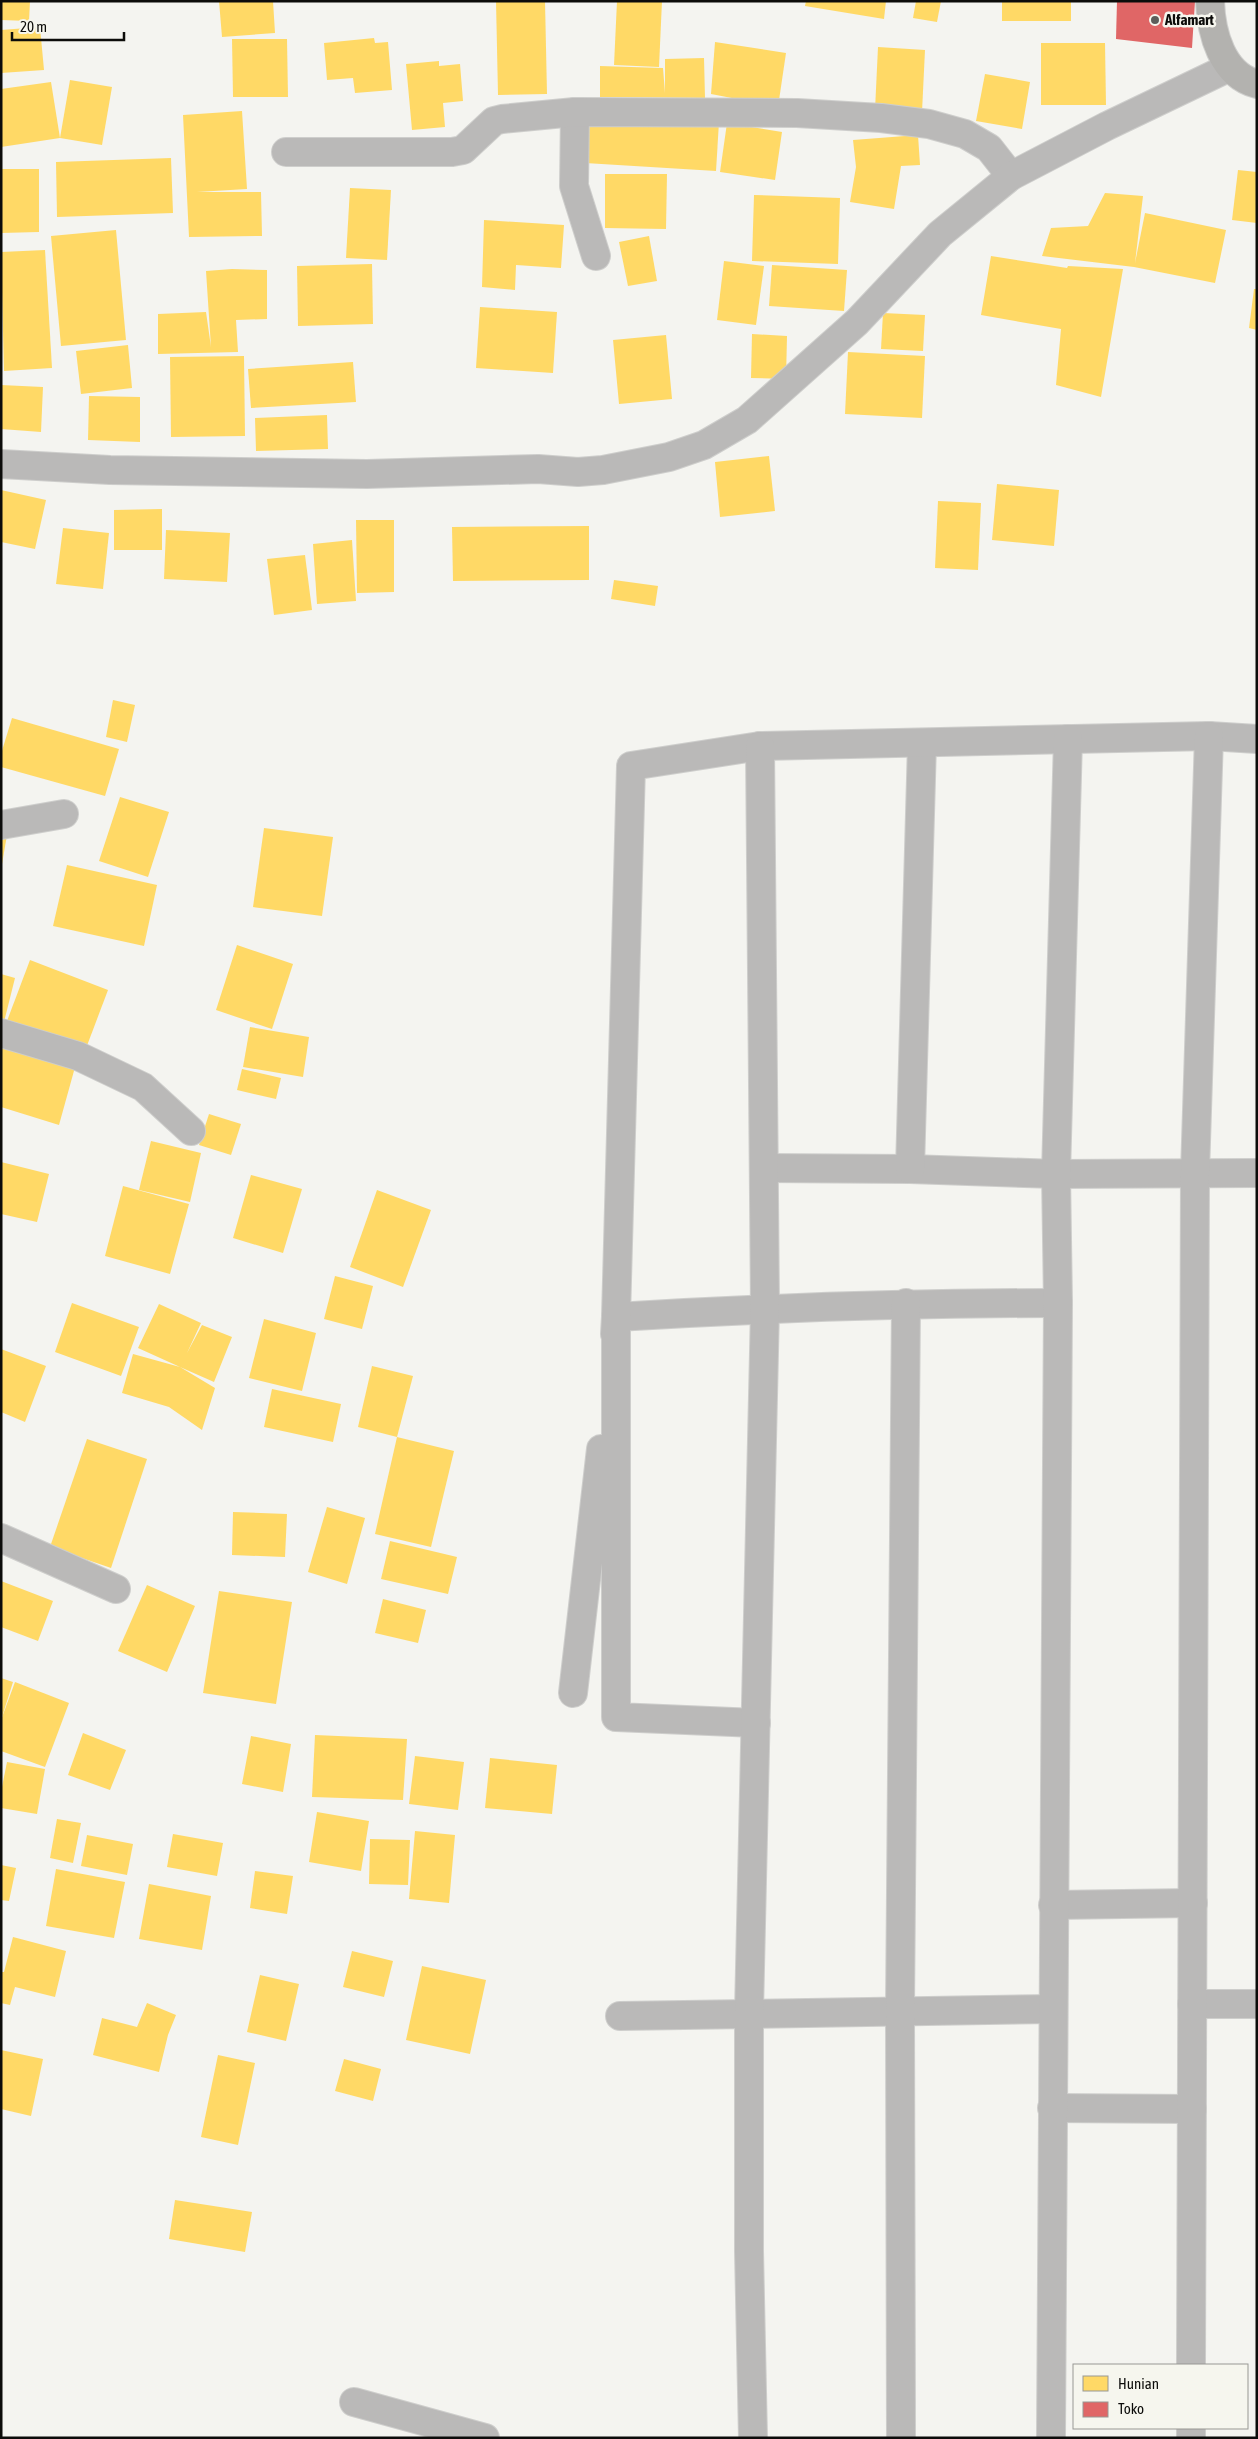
<svg xmlns="http://www.w3.org/2000/svg" width="1258" height="2439" font-family="'Asap Condensed',sans-serif">
<rect width="100%" height="100%" fill="#f4f4f0"/>
<g fill="#ffd966">
<polygon points="1,1 30,1 29,21 1,20"/>
<polygon points="219,1 273,1 275,33 222,37"/>
<polygon points="496,1 545,1 547,94 498,95"/>
<polygon points="617,1 662,1 659,67 614,65"/>
<polygon points="806,1 886,1 884,19 805,6"/>
<polygon points="916,1 941,1 937,22 913,18"/>
<rect x="1002" y="1" width="69" height="20"/>
<polygon points="40,27 44,70 1,73 1,30"/>
<polygon points="374,38 375,43 388,42 392,90 355,93 353,78 327,80 324,43"/>
<polygon points="232,39 287,39 288,97 233,97"/>
<polygon points="715,42 786,53 778,107 711,94"/>
<polygon points="1041,43 1105,43 1106,105 1041,105"/>
<polygon points="878,47 925,50 922,112 875,110"/>
<polygon points="704,58 705,98 600,97 600,66 663,68 665,93 665,59"/>
<polygon points="439,61 439,66 460,64 463,101 443,103 445,127 412,130 406,64"/>
<polygon points="985,74 1030,82 1022,129 976,121"/>
<polygon points="70,80 112,87 102,145 60,138"/>
<polygon points="51,82 60,138 1,147 1,89"/>
<polygon points="242,111 247,189 197,192 261,192 262,236 189,237 183,115"/>
<polygon points="587,116 719,122 716,171 585,163"/>
<polygon points="727,123 782,132 775,180 720,172"/>
<polygon points="918,135 920,165 901,166 894,209 850,202 856,167 853,140"/>
<polygon points="171,158 173,213 57,217 56,162"/>
<polygon points="1,169 39,169 39,232 1,233"/>
<polygon points="1238,170 1257,172 1257,223 1232,220"/>
<polygon points="605,174 667,174 666,229 605,228"/>
<polygon points="350,188 391,190 387,260 346,258"/>
<polygon points="1105,193 1143,196 1135,263 1145,213 1226,230 1215,283 1134,267 1042,256 1051,228 1088,226"/>
<polygon points="754,195 840,198 838,264 752,261"/>
<polygon points="484,220 564,225 561,268 516,265 515,290 482,287"/>
<polygon points="116,230 126,340 61,346 51,236"/>
<polygon points="649,236 657,281 628,286 619,242"/>
<polygon points="45,250 52,368 4,371 1,252"/>
<polygon points="991,256 1067,268 1068,266 1123,269 1101,397 1056,385 1061,329 981,315"/>
<polygon points="724,261 764,266 756,325 717,320"/>
<polygon points="372,264 373,324 298,326 297,266"/>
<polygon points="772,265 847,270 844,311 769,306"/>
<polygon points="232,269 267,270 267,319 236,320 238,352 158,354 158,314 206,312 211,347 206,271"/>
<polygon points="1254,289 1257,289 1257,330 1249,328"/>
<polygon points="480,307 557,312 553,373 476,368"/>
<polygon points="883,313 925,315 923,351 881,349"/>
<polygon points="752,334 787,336 786,379 751,378"/>
<polygon points="666,335 672,399 619,404 613,340"/>
<polygon points="128,345 132,388 81,394 76,351"/>
<polygon points="848,352 925,356 922,418 845,414"/>
<polygon points="244,356 245,436 171,437 170,357"/>
<polygon points="353,362 356,402 251,408 248,369"/>
<polygon points="1,385 43,387 41,432 1,429"/>
<polygon points="89,396 140,397 140,442 88,440"/>
<polygon points="327,415 328,449 256,451 255,418"/>
<polygon points="769,456 775,511 720,517 715,462"/>
<polygon points="997,484 1059,490 1054,546 992,540"/>
<polygon points="1,490 46,500 35,549 1,542"/>
<polygon points="938,501 981,503 978,570 935,568"/>
<polygon points="162,509 162,550 114,550 114,510"/>
<polygon points="356,520 394,520 394,592 357,593"/>
<polygon points="589,526 589,580 453,581 452,527"/>
<polygon points="63,528 109,533 103,589 56,584"/>
<polygon points="166,530 230,533 227,582 164,579"/>
<polygon points="352,540 356,601 317,604 313,544"/>
<polygon points="305,555 312,610 274,615 267,559"/>
<polygon points="614,580 658,586 655,606 611,599"/>
<polygon points="113,700 135,705 127,742 106,737"/>
<polygon points="12,718 119,749 105,796 1,767 1,754"/>
<polygon points="120,797 169,812 148,877 99,861"/>
<polygon points="264,828 333,837 322,916 253,907"/>
<polygon points="1,835 7,835 2,864 1,864"/>
<polygon points="67,865 157,885 144,946 53,926"/>
<polygon points="237,945 293,964 272,1029 216,1010"/>
<polygon points="30,960 108,990 85,1051 7,1021"/>
<polygon points="1,974 15,978 2,1030 1,1030"/>
<polygon points="250,1027 309,1037 303,1077 243,1067"/>
<polygon points="1,1037 77,1060 59,1125 1,1107"/>
<polygon points="242,1069 281,1078 276,1099 237,1090"/>
<polygon points="209,1114 241,1124 231,1155 199,1145"/>
<polygon points="151,1141 201,1153 190,1202 139,1190"/>
<polygon points="1,1162 49,1174 37,1222 1,1214"/>
<polygon points="251,1175 302,1189 283,1253 233,1238"/>
<polygon points="123,1186 189,1204 170,1274 105,1256"/>
<polygon points="377,1190 431,1210 403,1287 350,1267"/>
<polygon points="335,1276 373,1286 362,1329 324,1319"/>
<polygon points="72,1303 139,1327 121,1376 55,1352"/>
<polygon points="159,1304 201,1323 187,1353 202,1325 232,1337 214,1382 180,1367 215,1388 202,1430 169,1407 122,1393 133,1354 180,1367 138,1348"/>
<polygon points="264,1319 316,1333 302,1391 249,1378"/>
<polygon points="1,1349 46,1366 25,1422 1,1412"/>
<polygon points="372,1366 413,1376 397,1437 358,1427"/>
<polygon points="272,1389 341,1404 333,1442 264,1427"/>
<polygon points="397,1437 454,1451 431,1547 375,1534"/>
<polygon points="87,1439 147,1459 111,1568 50,1547"/>
<polygon points="327,1507 365,1518 347,1584 308,1572"/>
<polygon points="233,1512 287,1514 285,1557 232,1555"/>
<polygon points="390,1541 457,1557 448,1594 381,1579"/>
<polygon points="1,1581 53,1601 38,1641 1,1627"/>
<polygon points="147,1585 195,1606 167,1672 118,1651"/>
<polygon points="219,1591 292,1602 276,1704 203,1693"/>
<polygon points="383,1599 426,1610 418,1643 375,1633"/>
<polygon points="1,1678 13,1682 2,1717 1,1717"/>
<polygon points="15,1682 69,1703 45,1767 1,1751 1,1720"/>
<polygon points="83,1733 126,1750 110,1790 68,1775"/>
<polygon points="315,1735 407,1739 403,1800 312,1797"/>
<polygon points="251,1736 291,1744 283,1792 242,1784"/>
<polygon points="415,1756 464,1762 458,1810 409,1804"/>
<polygon points="490,1758 557,1765 552,1814 485,1808"/>
<polygon points="7,1762 45,1769 37,1814 1,1808 1,1792"/>
<polygon points="317,1812 369,1821 361,1871 309,1862"/>
<polygon points="57,1819 81,1823 73,1863 50,1858"/>
<polygon points="415,1831 455,1835 449,1903 409,1899"/>
<polygon points="173,1834 223,1843 217,1876 167,1867"/>
<polygon points="87,1835 133,1844 127,1875 81,1866"/>
<polygon points="370,1839 410,1840 408,1885 369,1884"/>
<polygon points="1,1865 16,1868 9,1901 1,1900"/>
<polygon points="56,1869 125,1882 114,1938 46,1926"/>
<polygon points="255,1871 293,1876 287,1914 250,1908"/>
<polygon points="149,1884 211,1896 202,1950 139,1939"/>
<polygon points="13,1937 66,1951 55,1997 15,1987 10,2005 1,2003 1,1972 4,1972"/>
<polygon points="352,1951 393,1961 384,1997 343,1987"/>
<polygon points="422,1966 486,1980 470,2054 406,2040"/>
<polygon points="260,1975 299,1984 286,2041 247,2032"/>
<polygon points="147,2003 176,2015 168,2035 159,2072 93,2055 102,2018 137,2027"/>
<polygon points="1,2050 43,2059 31,2116 1,2109"/>
<polygon points="218,2055 255,2063 238,2145 201,2137"/>
<polygon points="344,2059 381,2069 373,2101 335,2091"/>
<polygon points="175,2200 252,2212 245,2252 169,2239"/>
</g>
<polygon fill="#e06666" points="1117,1 1195,1 1192,48 1116,39"/>
<g fill="none" stroke-linecap="round" stroke-linejoin="round">
<defs>
<g id="minor">
<polyline points="575,112 574,186 596,256"/>
<polyline points="286,152 452,152 463,150 494,121 502,119 575,112 797,113 881,118 929,124 965,134 989,148 1011,176"/>
<polyline points="1,464 110,470 367,474 538,469 578,472 603,470 669,457 704,445 747,420 857,322 940,234 1011,176 1107,126 1230,67"/>
<polyline points="1,825 64,814"/>
<polyline points="1,1033 78,1056 143,1087 191,1131"/>
<polyline points="764,1168 910,1169 1056,1174 1257,1173"/>
<polyline points="910,1169 922,743"/>
<path d="M615,1334L616,1317C764,1308 910,1303 1058,1303"/>
<polyline points="1,1538 116,1589"/>
<polyline points="573,1693 601,1449"/>
<polyline points="756,1723 616,1717 616,1317 631,766 760,746 1209,736 1257,739"/>
<polyline points="1053,1905 1193,1903"/>
<polyline points="1192,2004 1257,2004"/>
<polyline points="620,2016 1053,2009"/>
<polyline points="1052,2108 1192,2109"/>
<polyline points="1191,2365 1195,1173 1209,736"/>
<polyline points="354,2402 485,2438"/>
<polyline points="753,2438 749,2251 749,2012 765,1308 760,746"/>
<polyline points="901,2438 900,2010 906,1303"/>
<polyline points="1051,2438 1058,1303 1056,1174 1068,739"/>
<polyline points="1191,2438 1191,2428"/>
</g>
<path id="major" d="M1210,1C1211,33 1222,75 1257,84"/>
</defs>
<use href="#minor" stroke="#cececc" stroke-width="30"/>
<use href="#major" stroke="#cececc" stroke-width="30"/>
<use href="#minor" stroke="#bab9b8" stroke-width="28"/>
<use href="#major" stroke="#b3b2af" stroke-width="28"/>
</g>
<circle fill="#5d5d5a" stroke="#f6f6ee" stroke-width="2" cx="1155" cy="20" r="5"/>
<g text-anchor="middle" stroke-width="5" stroke-linejoin="round" paint-order="stroke">
<g font-size="15" font-weight="bold" fill="#0c0c0a" stroke="#f6f6ee" text-anchor="start">
<text x="1165" y="25">Alfamart</text>
</g>
</g>
<rect width="1258" height="2439" fill="none" stroke="#0c0c0a" stroke-width="5"/>
<rect x="1073" y="2364" width="175" height="65" fill="#f6f6ee" stroke="#989893"/>
<rect x="1083" y="2376" width="25" height="15" fill="#ffd966" stroke="#989893"/>
<text x="1118" y="2389" font-size="15" fill="#0c0c0a">Hunian</text>
<rect x="1083" y="2402" width="25" height="15" fill="#e06666" stroke="#989893"/>
<text x="1118" y="2414" font-size="15" fill="#0c0c0a">Toko</text>
<path d="M12 32v8h112v-8" fill="none" stroke="#0c0c0a" stroke-width="2.5"/>
<text x="20" y="32" font-size="15" fill="#0c0c0a" stroke="#f6f6ee" stroke-width="4" paint-order="stroke">20 m</text>
</svg>
